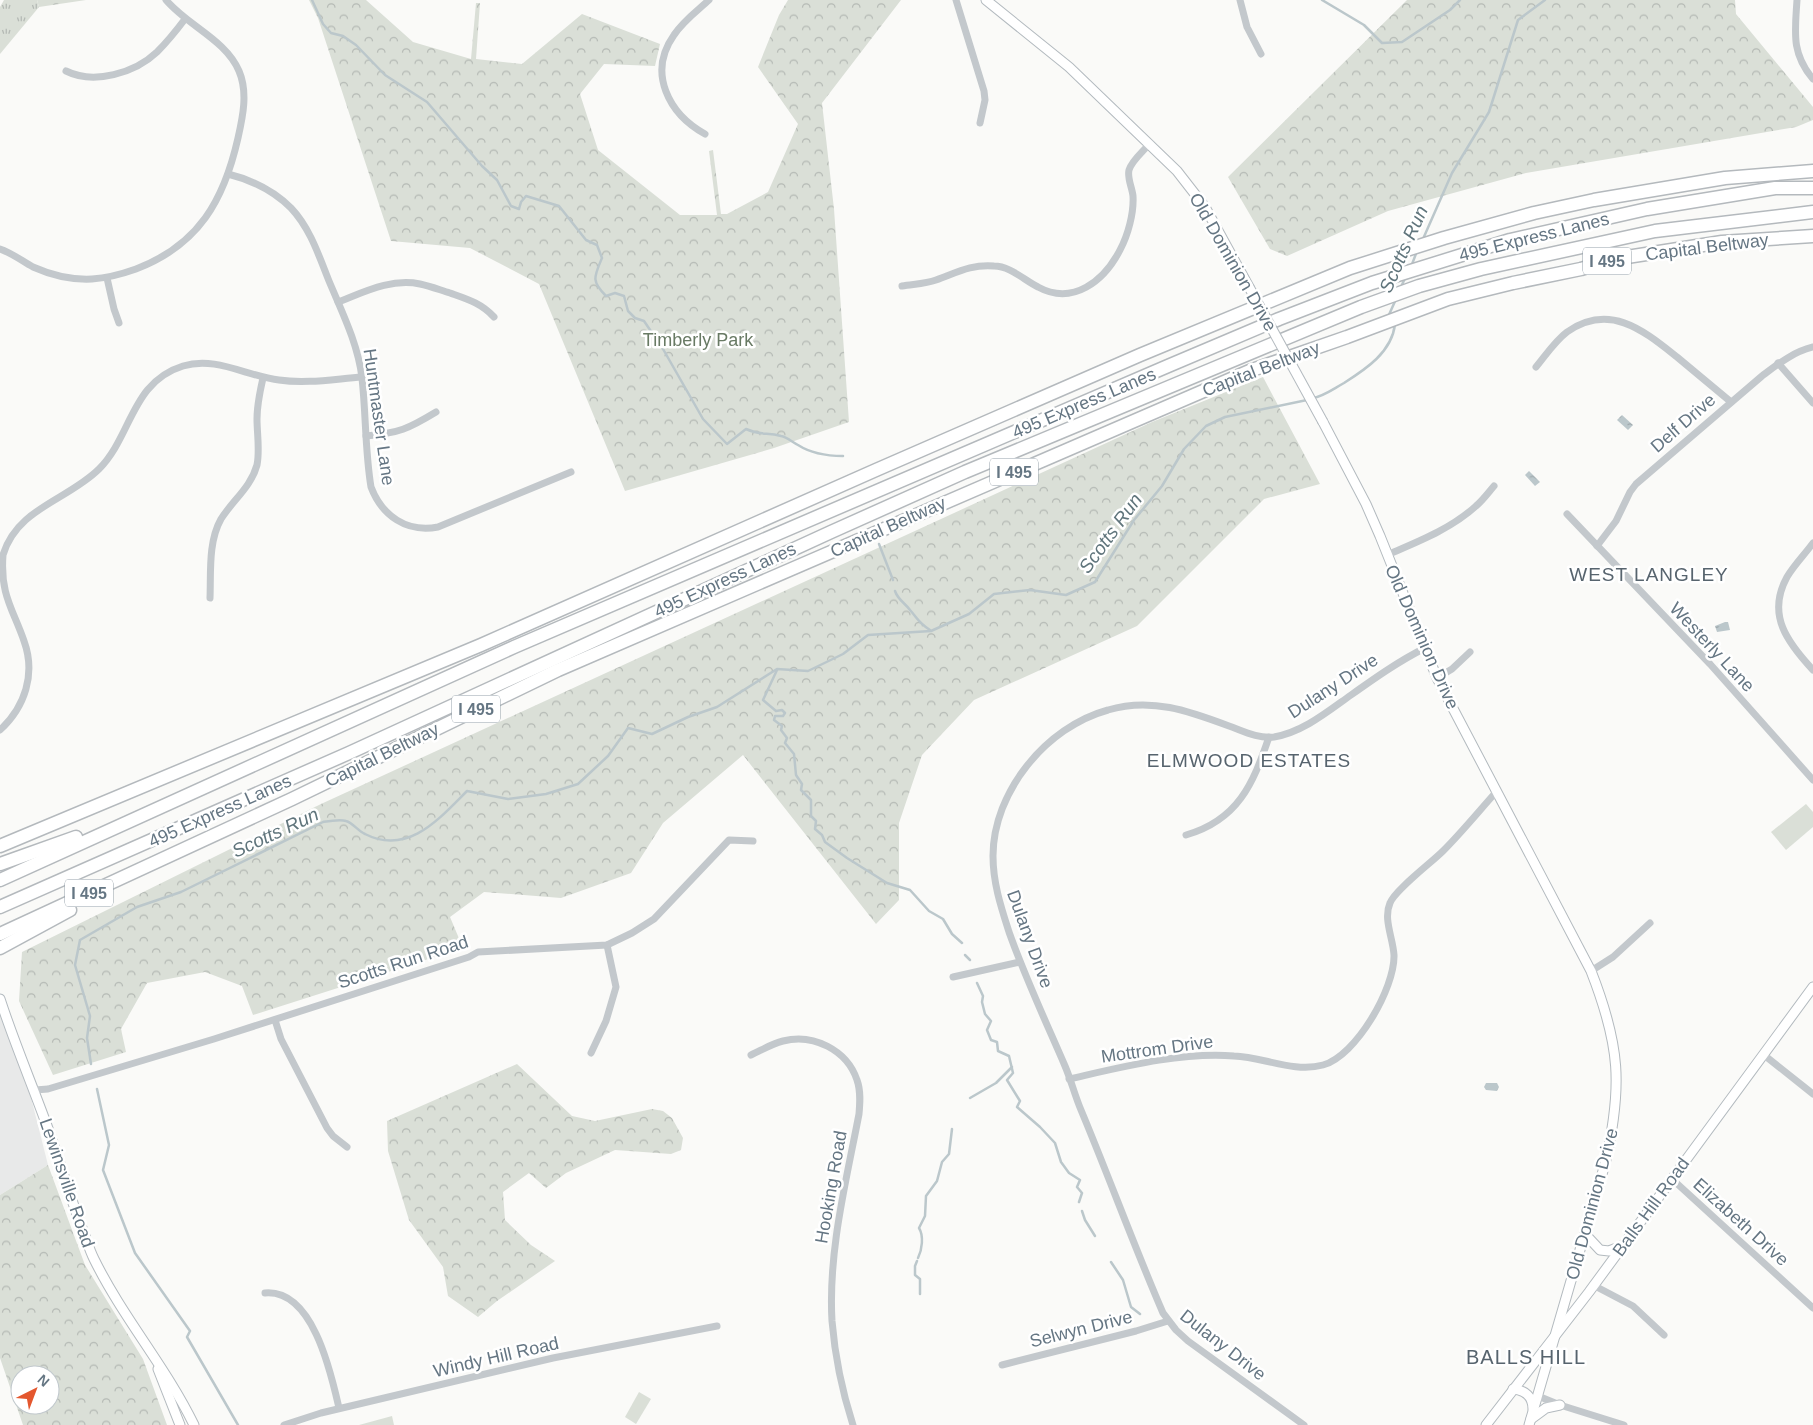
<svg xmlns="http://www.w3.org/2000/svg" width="1813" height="1425" font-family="Helvetica,sans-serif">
<defs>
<pattern id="grass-tufts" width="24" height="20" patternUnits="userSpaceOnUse" patternTransform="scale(1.25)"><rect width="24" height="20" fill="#dadfd7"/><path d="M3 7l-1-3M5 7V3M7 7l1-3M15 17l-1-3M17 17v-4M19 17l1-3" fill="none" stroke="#b4b9b4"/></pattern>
<pattern id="forest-crowns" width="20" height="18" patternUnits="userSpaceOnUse" patternTransform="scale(1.25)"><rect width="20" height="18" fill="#dadfd7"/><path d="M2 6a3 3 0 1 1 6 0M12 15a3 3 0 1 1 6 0" fill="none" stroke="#b4b9b4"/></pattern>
<pattern id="water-ripples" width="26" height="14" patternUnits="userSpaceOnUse" patternTransform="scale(1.25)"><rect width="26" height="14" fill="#bbc7cb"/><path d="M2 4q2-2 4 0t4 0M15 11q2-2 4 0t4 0" fill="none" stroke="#9ca6aa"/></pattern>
</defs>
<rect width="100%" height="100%" fill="#fafaf8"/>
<polygon fill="#e8e9e9" points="0,1014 22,1062 48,1165 0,1195"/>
<polygon fill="url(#grass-tufts)" points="4,0 37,0 39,7 0,54 0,7"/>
<g fill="url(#forest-crowns)" fill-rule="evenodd">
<polygon points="37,0 86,0 39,7"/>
<polygon points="309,0 366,0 413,42 471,59 476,3 480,3 476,59 522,64 582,14 660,44 655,66 604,64 580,94 598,150 680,215 717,215 709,151 713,150 721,214 727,214 768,192 798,124 758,67 779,15 788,0 901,0 822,103 834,209 849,422 774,448 625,491 539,284 470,248 391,241 318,18"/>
<polygon points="1407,0 1735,0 1736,14 1813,107 1813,120 1796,127 1526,173 1388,211 1287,256 1270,249 1228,177"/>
<polygon points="1263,377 1320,484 1264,499 1137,626 974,700 922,755 899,823 899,900 876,924 743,755 663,823 631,873 561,898 484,892 450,917 463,948 253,1015 242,986 205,972 147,983 121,1029 126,1052 53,1075 19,1001 22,952 321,804 1152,422"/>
<polygon points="517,1064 572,1116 595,1121 652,1109 663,1111 672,1118 683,1138 681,1150 671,1154 615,1150 566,1173 546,1188 529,1173 503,1192 505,1220 531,1245 555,1261 497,1301 478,1317 448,1296 443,1267 409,1220 388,1151 387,1121"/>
<path d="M48,1165L85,1265L143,1359L167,1425H23L0,1358V1195ZM20,1375H50V1405H20Z"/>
</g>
<g fill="#dadfd7">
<polygon points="1806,804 1813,812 1813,827 1786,850 1771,832"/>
<polygon points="639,1392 651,1399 636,1424 625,1417"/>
<polygon points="392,1416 394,1425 359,1425"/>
</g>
<g fill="url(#water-ripples)">
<polygon points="1622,415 1633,425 1628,430 1617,420"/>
<polygon points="1529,471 1540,482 1535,486 1525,475"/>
<polygon points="1725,622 1728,622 1730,630 1717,632 1715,626"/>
<polygon points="1486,1083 1497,1083 1499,1087 1497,1091 1486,1090 1484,1087"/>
</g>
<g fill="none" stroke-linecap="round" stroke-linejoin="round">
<g stroke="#bbc7cb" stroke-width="2.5">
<path d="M312,0L323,24L331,33L343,36L356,45L385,75L427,102L482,166L497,180L511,206L519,209L521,202L526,196L559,206L586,240L597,245L602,258C594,277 591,281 606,296L615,293L624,296L628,311L635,318L644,321L663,349L703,419L727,444L746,429C761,436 767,432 781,436C787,437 792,442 798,445C812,454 827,456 843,456"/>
<polyline points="1322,0 1364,25 1382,43 1402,42 1450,10 1460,0"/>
<polyline points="1423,239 1452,173 1489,112 1518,20 1545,0"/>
<polyline points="1411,267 1417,251"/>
<polyline points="1401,287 1406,276"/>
<polyline points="1388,317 1396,299"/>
<path d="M1313,398C1324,396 1333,389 1344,383C1366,369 1392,352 1395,324"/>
<polyline points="879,544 893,580"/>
<path d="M895,591C898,600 905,603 910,610C918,619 919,623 930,630"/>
<polyline points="777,670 763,700 776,711 782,710 785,713 783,716 775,716 774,720 782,726 781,730 787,738 785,743 794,754 796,775 802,784 801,790 811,800 811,816 816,821 815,829 822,835 825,842 847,858 887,883 910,890 929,911 943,919 952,934 962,943"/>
<polyline points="965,955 970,960"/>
<polyline points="977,983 983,996 982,1002 985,1014 991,1021 987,1030 991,1040 997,1042 998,1051 1009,1056 1013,1073 1007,1080 1020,1101 1017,1107 1040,1127 1055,1143 1061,1162 1069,1173 1080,1180 1077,1187 1082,1193 1079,1202"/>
<path d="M91,1064L87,1038L90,1016L75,965L80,940L137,907L181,892L323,822C329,821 340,819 346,821C353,823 358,831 365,834C408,856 439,819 467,791L508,799L546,794L578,784L608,756L628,728L652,734L688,717L717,707L777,669L808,671L843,654L868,635L931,631L969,614L994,594L1030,590L1066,595L1095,582L1134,520L1162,486L1184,449L1206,426L1225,417L1307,400"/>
<polyline points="97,1089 109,1145 103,1170 135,1253 190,1331 187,1337 238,1425"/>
<polyline points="970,1098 996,1083 1012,1067"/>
<polyline points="1082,1211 1085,1220 1095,1236"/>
<path d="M918,1258C922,1250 924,1236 919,1228L925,1216L926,1196L937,1181L942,1162L949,1154L952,1129"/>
<polyline points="917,1261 915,1266 915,1275 920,1279 920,1294"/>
<polyline points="1111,1262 1123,1280 1131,1307 1140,1314"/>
</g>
<defs>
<g id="secondary">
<polyline points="986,0 1069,67 1177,171 1205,207 1249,287"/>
<path d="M1323,422L1366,504L1380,536L1437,678L1591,971C1620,1045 1623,1086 1605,1164L1529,1425"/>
<path d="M0,999C15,1045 34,1089 50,1134C61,1165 70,1197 82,1228C86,1238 89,1249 94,1259C123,1318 166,1367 194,1425"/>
<polyline points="1585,1234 1600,1250 1609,1251 1622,1246"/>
<polyline points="158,1369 180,1425"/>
<path d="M1513,1389C1525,1390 1533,1397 1533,1409"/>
<polyline points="1531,1419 1546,1408 1560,1405"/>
<polyline points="1486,1425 1589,1292 1813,987"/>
</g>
<g id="highway">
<polyline points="0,846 481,645 876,470 1140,355 1350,268 1444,238 1534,213 1594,200 1725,178 1813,171"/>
<polyline points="0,864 76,837"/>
<polyline points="0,880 514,647 1168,366 1279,319 1372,283 1510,240 1647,209 1775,188 1813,188"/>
<polyline points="0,907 349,753 831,532 965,472 1361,307 1419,286 1481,269 1655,231 1813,212"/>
<polyline points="0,934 292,799 558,670 1252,370 1347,337 1448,299 1513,283 1581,269 1614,259 1659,252 1722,242 1813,236"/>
<polyline points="0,948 70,910"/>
</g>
</defs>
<use href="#secondary" stroke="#b3babf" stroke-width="11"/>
<use href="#highway" stroke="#b4b9bd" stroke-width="15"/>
<g stroke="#c3c8cc" stroke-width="7">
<polyline points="956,0 984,91 985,100 980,123"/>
<polyline points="1240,0 1247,27 1261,54"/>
<path d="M1797,0C1795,32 1791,53 1813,79"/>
<path d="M66,71C94,85 135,73 157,52C167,42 176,31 185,19"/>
<path d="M705,134C669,114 647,73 674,35C683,21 697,11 709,0"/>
<path d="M228,174C252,180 273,190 291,208C310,228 319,256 329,281C342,312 358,344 362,378C366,414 365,451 371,487C382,516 407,533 438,527L571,472"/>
<path d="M0,249C12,253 22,261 33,267C51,275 72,280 92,279C108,278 122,274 136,269C199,245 224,200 238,138C243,116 248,92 239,71C226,40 188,26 166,0"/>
<polyline points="107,278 114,309 119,323"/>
<path d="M902,286C913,284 925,284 936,280C956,273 971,264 994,266C1010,266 1024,280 1038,287C1073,306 1104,281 1120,250C1128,235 1134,213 1133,196C1132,187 1127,178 1129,170C1132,160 1144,151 1150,143"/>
<path d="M338,302C364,292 391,278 420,284C430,286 440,290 450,293C467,299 481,303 494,317"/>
<polyline points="1778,363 1813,403"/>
<path d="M1536,367C1546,355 1555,341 1567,332C1610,302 1644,331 1677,357C1695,372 1713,387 1731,402"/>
<path d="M366,436C399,433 408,429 436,412"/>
<polyline points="1567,514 1710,664 1813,780"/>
<path d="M1813,543C1805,554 1794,565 1787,577C1766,615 1788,643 1813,670"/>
<path d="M1597,546L1616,521L1630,492L1636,484L1762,376C1778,364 1793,352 1813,347"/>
<path d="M1387,555C1417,542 1451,529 1476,506C1483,500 1488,493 1494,486"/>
<path d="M210,598C211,573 208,542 221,519C233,500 251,487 257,465C260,450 257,434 257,419C257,405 260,391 263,378"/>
<polyline points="1437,678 1452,669 1470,652"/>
<path d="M0,730C25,707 36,674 24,641C13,609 0,595 3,555C17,508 68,500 99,469C132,436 131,382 183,366C216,356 246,376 279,380C306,384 334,379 362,377"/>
<path d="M1186,835C1238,820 1253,784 1269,737"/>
<polyline points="1591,971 1613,957 1650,923"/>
<polyline points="953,977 1020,962"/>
<polyline points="275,1020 281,1039 327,1128 333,1136 347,1147"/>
<polyline points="591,1053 606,1021 616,987 607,945"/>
<path d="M751,1055C762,1050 771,1044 783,1041C813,1033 847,1050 857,1080C861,1091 860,1103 859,1114C846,1182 828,1252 832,1321C835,1357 842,1391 853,1425"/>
<polyline points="1764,1055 1813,1094"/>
<path d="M1069,1079C1122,1067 1179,1052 1234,1056C1263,1057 1294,1073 1323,1065C1356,1056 1395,988 1394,955C1393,938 1383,919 1390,903C1395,890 1431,863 1443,851C1462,832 1479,811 1497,791"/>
<polyline points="35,1090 48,1089 214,1039 469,957 478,952 607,945 632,933 654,919 729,840 753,841"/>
<polyline points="1672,1179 1813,1308"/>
<polyline points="1593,1285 1633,1306 1664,1335"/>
<path d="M265,1293C313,1289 331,1373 339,1408"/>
<polyline points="1002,1365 1136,1331 1168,1321"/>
<polyline points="1538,1396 1560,1405 1624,1425"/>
<polyline points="284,1425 321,1413 553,1358 717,1326"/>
<path d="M1304,1425L1188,1341L1176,1330L1163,1313C1134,1246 1109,1177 1081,1110C1075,1096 1071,1080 1065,1066C1046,1022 1025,977 1009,932C1001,907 993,883 993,856C993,792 1046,727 1108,710C1151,697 1189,711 1229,726C1243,731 1258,739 1274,737C1303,732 1327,712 1351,695C1375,678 1399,661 1425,648"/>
</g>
<use href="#secondary" stroke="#fff" stroke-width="9"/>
<use href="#highway" stroke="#fff" stroke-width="12"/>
<defs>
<polyline id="secondary-bridge" points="1249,287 1323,422"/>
</defs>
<use href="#secondary-bridge" stroke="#b3babf" stroke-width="11" stroke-linecap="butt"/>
<use href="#secondary-bridge" stroke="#fff" stroke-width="9"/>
</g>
<g text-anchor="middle" stroke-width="5" stroke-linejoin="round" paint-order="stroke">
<g fill="#fff" stroke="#939fa8" stroke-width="1">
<rect x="1583" y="247.5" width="48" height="27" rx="4"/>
<rect x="990" y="458.5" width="48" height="27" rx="4"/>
<rect x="452" y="695.5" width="48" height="27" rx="4"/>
<rect x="65" y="879.5" width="48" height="27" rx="4"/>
</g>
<g font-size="16" font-weight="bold" fill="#657683">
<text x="1607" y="267">I 495</text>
<text x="1014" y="478">I 495</text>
<text x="476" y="715">I 495</text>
<text x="89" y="899">I 495</text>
</g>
<g font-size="18" fill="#657683" stroke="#fff">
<text transform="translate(1534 237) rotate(-14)" y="6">495 Express Lanes</text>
<text transform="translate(1707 247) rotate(-7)" y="6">Capital Beltway</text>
<text transform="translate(1233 262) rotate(60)" y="6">Old Dominion Drive</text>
<text transform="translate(1261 369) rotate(-21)" y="6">Capital Beltway</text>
<text transform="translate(1084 403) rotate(-23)" y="6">495 Express Lanes</text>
<text transform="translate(379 417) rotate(82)" y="6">Huntmaster Lane</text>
<text transform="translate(1683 423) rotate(-41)" y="6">Delf Drive</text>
<text transform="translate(888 527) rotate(-24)" y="6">Capital Beltway</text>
<text transform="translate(725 580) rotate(-25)" y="6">495 Express Lanes</text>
<text transform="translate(1422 637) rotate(66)" y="6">Old Dominion Drive</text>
<text transform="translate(1712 647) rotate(47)" y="6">Westerly Lane</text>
<text transform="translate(1333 686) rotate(-33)" y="6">Dulany Drive</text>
<text transform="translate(382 755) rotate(-26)" y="6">Capital Beltway</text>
<text transform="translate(220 811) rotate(-24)" y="6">495 Express Lanes</text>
<text transform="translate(1030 939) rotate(70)" y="6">Dulany Drive</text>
<text transform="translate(403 962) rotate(-18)" y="6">Scotts Run Road</text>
<text transform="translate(1157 1049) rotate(-8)" y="6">Mottrom Drive</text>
<text transform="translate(67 1183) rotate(71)" y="6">Lewinsville Road</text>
<text transform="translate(831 1187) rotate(-80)" y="6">Hooking Road</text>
<text transform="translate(1592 1204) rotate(-75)" y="6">Old Dominion Drive</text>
<text transform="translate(1651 1207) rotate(-54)" y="6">Balls Hill Road</text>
<text transform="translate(1741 1222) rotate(42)" y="6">Elizabeth Drive</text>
<text transform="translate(1081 1329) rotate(-14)" y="6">Selwyn Drive</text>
<text transform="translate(1223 1345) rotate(38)" y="6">Dulany Drive</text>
<text transform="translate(496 1357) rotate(-13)" y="6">Windy Hill Road</text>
</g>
<g font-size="18" fill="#687a64" stroke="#fff">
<text x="698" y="346">Timberly Park</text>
</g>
<g font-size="19" font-style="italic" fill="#60757c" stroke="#fff">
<text transform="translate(1403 249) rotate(-66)" y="7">Scotts Run</text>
<text transform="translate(1110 533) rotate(-54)" y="7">Scotts Run</text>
<text transform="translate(275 832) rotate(-25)" y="7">Scotts Run</text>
</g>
<g font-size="19" letter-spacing="1" fill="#57646e" stroke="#fff">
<text x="1649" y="581">WEST LANGLEY</text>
<text x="1249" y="767">ELMWOOD ESTATES</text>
</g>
<g font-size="20" letter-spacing="1" fill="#57646e" stroke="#fff">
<text x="1526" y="1364">BALLS HILL</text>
</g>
</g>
<g transform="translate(35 1390) rotate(42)"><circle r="24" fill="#ffffff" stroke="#c1c8cd"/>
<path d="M0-4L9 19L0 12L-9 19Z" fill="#e4572e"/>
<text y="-8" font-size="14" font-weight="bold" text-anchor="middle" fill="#657683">N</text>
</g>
</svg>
